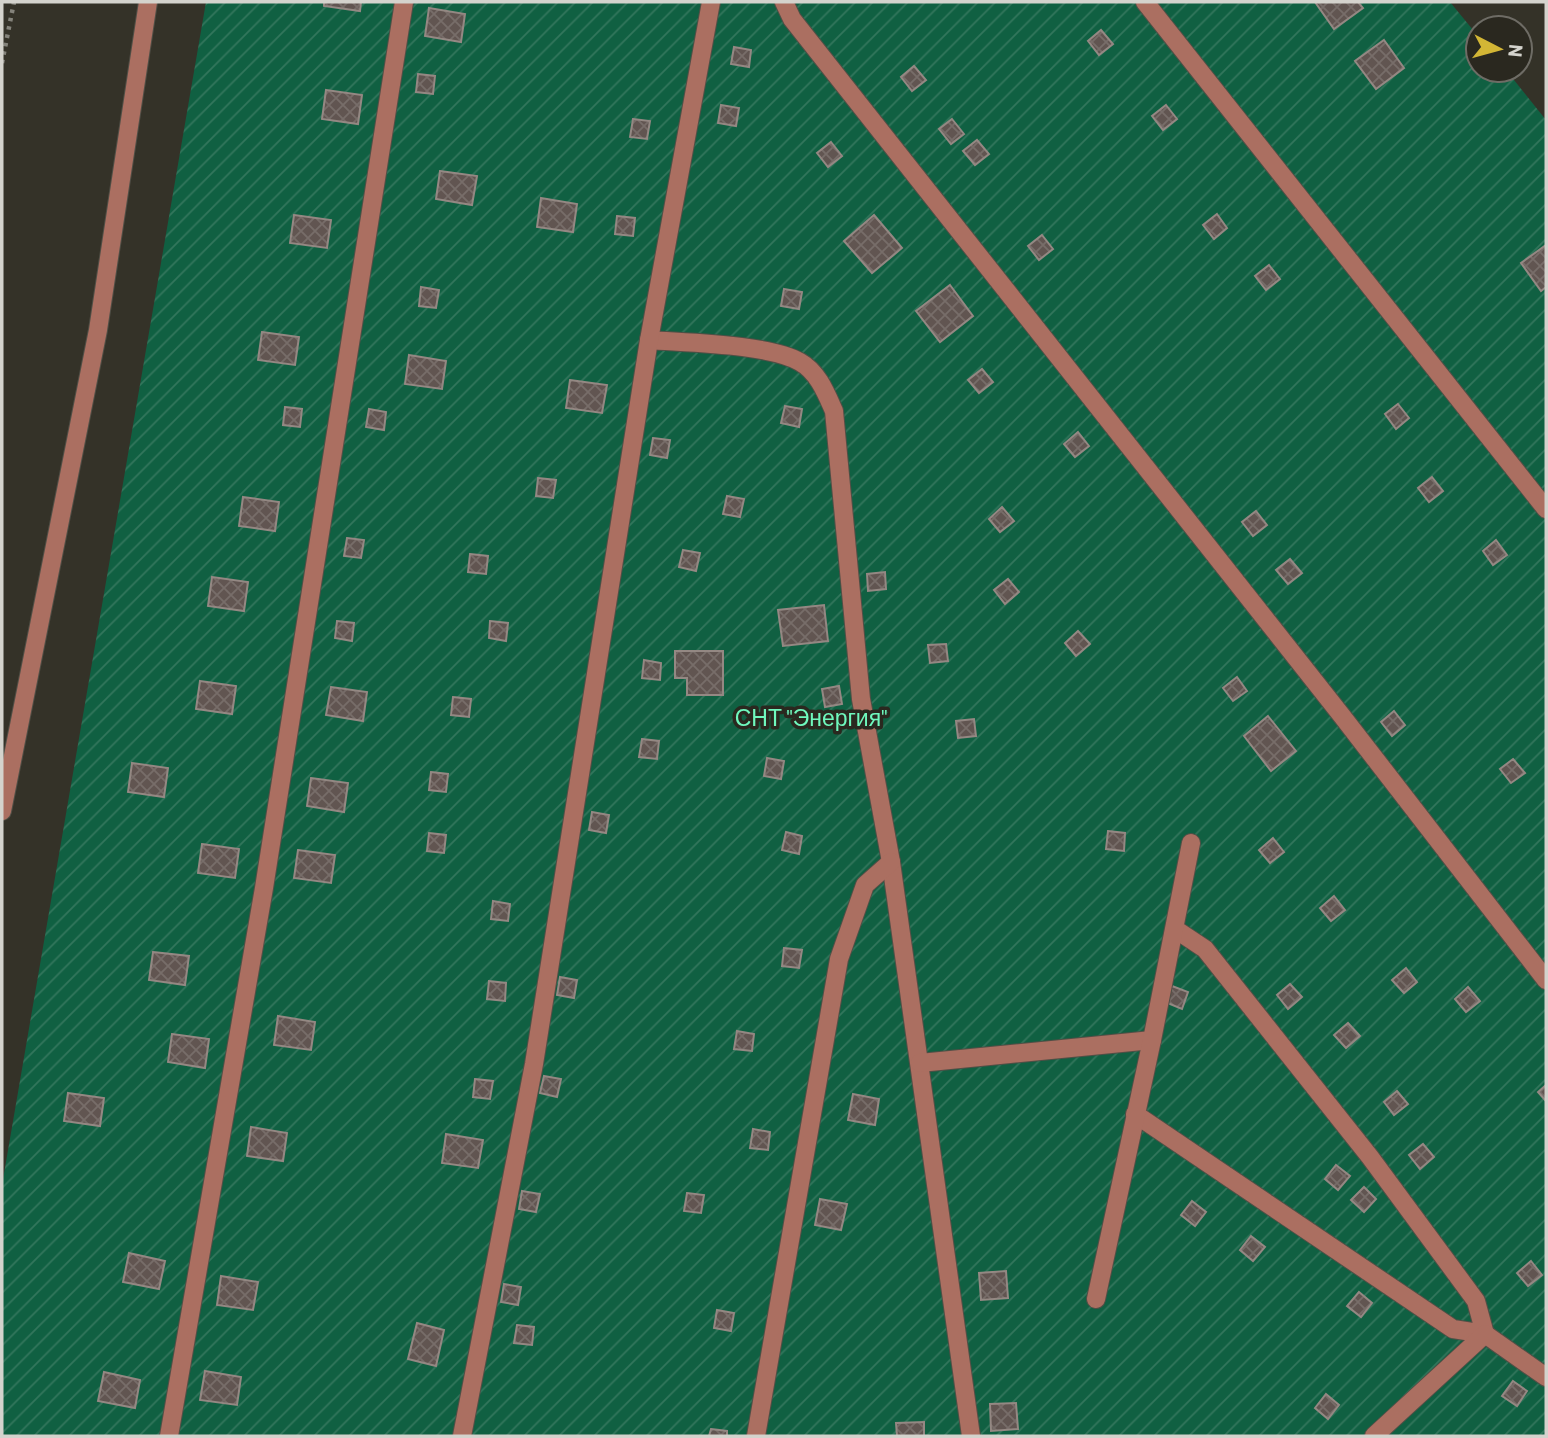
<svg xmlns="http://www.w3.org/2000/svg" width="1548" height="1438" font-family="Barlow,sans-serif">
<defs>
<pattern id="garden-furrows" width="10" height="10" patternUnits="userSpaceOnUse" patternTransform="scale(1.75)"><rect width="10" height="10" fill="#106042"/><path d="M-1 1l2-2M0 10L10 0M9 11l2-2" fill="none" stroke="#32765c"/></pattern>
<pattern id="building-cross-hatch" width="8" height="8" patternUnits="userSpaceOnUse" patternTransform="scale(1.75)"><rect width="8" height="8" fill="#615551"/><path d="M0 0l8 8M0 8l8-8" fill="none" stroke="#776d69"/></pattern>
</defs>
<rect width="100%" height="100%" fill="#343228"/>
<polygon fill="url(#garden-furrows)" points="206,2 1450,2 1478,36 1478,70 1506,70 1546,120 1546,1436 2,1436 2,1185"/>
<g fill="url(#building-cross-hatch)" stroke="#948883" stroke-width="2">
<polygon points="324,2 361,2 360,11 324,6"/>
<polygon points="1315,2 1358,2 1363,8 1334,29"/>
<polygon points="429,8 465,14 461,42 425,36"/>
<polygon points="1101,30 1113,44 1099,55 1088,41"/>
<polygon points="1384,40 1404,68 1376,89 1355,61"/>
<polygon points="734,47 751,50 749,67 731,64"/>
<polygon points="914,66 926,80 912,91 901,77"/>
<polygon points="418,74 435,76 433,94 416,92"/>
<polygon points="326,90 362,95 358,124 322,119"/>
<polygon points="721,105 739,108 736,126 718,123"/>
<polygon points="1166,105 1177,119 1163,130 1152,116"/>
<polygon points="633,119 650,121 647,139 630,137"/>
<polygon points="952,119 964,134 951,144 939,129"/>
<polygon points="977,140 989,154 975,165 963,151"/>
<polygon points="831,142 842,156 828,167 817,153"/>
<polygon points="440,171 477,176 472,205 436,199"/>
<polygon points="541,198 577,204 573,232 537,227"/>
<polygon points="1217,214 1227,228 1214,239 1203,225"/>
<polygon points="294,215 331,220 327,248 290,243"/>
<polygon points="874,215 902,248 872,273 844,241"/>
<polygon points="617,216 635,218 633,236 615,234"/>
<polygon points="1042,235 1053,249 1039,260 1028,246"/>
<polygon points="1546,245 1546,287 1541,291 1521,263"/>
<polygon points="1269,265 1280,279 1266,290 1255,276"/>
<polygon points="950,285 973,316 940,342 916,311"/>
<polygon points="421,287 439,290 436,308 419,306"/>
<polygon points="784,289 802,292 799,309 781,306"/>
<polygon points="262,332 299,337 295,365 258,360"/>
<polygon points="409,355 446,361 442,389 405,384"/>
<polygon points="982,369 993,382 979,393 968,380"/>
<polygon points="570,380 607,385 602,413 566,408"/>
<polygon points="1398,404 1409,418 1396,429 1385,414"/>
<polygon points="785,406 802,409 799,427 781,423"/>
<polygon points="285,407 302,409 300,427 283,425"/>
<polygon points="369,409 386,412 384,430 366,427"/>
<polygon points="1078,432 1089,446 1075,457 1064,444"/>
<polygon points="653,438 670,440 667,458 650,455"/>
<polygon points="1432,477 1443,491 1429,502 1418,488"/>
<polygon points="538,478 556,480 553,498 536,496"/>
<polygon points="727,496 744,499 740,517 723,514"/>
<polygon points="243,497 279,502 275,531 239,526"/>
<polygon points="1002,507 1014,521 1000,532 989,519"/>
<polygon points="1256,511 1267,525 1253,536 1242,522"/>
<polygon points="347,538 364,540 361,558 344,556"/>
<polygon points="1496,540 1507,555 1493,565 1483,551"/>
<polygon points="683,550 700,553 696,571 679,567"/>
<polygon points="470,554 488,556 486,574 468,572"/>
<polygon points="1290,559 1302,573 1288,584 1276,570"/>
<polygon points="885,572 886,589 868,591 867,574"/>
<polygon points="212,577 248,582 244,611 208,606"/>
<polygon points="1008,579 1019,592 1005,604 994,590"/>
<polygon points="824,605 828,641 783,646 778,610"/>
<polygon points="337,621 354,623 352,641 335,638"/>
<polygon points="490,621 508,623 506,641 489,638"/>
<polygon points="1078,631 1090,644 1076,656 1065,643"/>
<polygon points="946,644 948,661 930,663 928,645"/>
<polygon points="675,651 723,651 723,695 687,695 687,678 675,678"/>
<polygon points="644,660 661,663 660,680 642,678"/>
<polygon points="1237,677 1247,691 1233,701 1223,688"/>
<polygon points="200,681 236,686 232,714 196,709"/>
<polygon points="839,686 842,704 825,707 822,689"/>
<polygon points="331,687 367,692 363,721 326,715"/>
<polygon points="453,697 471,699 469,717 451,715"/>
<polygon points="1394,711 1405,725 1392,736 1381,722"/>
<polygon points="1268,716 1296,751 1271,771 1244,736"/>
<polygon points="974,719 976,736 958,738 956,721"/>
<polygon points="642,739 659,741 657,759 639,757"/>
<polygon points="767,758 784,761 781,779 764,776"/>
<polygon points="1513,759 1525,773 1511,783 1500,769"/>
<polygon points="132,763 168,768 164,797 128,792"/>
<polygon points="431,772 448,774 446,792 429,790"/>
<polygon points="311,778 348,783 344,812 307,806"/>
<polygon points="592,812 609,815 606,833 589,830"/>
<polygon points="1108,831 1125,833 1124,851 1106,849"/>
<polygon points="786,832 802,836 799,854 782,850"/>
<polygon points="429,833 446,835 444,853 427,851"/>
<polygon points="1273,838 1284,852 1270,863 1259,850"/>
<polygon points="202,844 239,849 235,878 198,873"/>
<polygon points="298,850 335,855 331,883 294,878"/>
<polygon points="1334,896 1345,910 1331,921 1320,908"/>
<polygon points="493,901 510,904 508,921 491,919"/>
<polygon points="784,948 802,950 799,968 782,966"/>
<polygon points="153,952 189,956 185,985 149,980"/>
<polygon points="1406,968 1417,982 1404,993 1392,980"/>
<polygon points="560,977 577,980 574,998 557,995"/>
<polygon points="489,981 506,983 505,1001 487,999"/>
<polygon points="1290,984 1302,997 1288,1009 1277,995"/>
<polygon points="1172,986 1188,992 1182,1009 1165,1002"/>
<polygon points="1468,987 1480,1001 1466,1012 1455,999"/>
<polygon points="278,1016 315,1022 311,1050 274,1045"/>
<polygon points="1348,1023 1360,1036 1346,1048 1334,1035"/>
<polygon points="737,1031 754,1034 752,1051 734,1049"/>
<polygon points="172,1034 209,1039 205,1068 168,1062"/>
<polygon points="544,1076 561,1079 557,1097 540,1093"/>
<polygon points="475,1079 493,1081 490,1099 473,1097"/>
<polygon points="1546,1085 1546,1101 1538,1092"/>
<polygon points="1397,1091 1408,1104 1394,1115 1384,1102"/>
<polygon points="68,1093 104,1098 100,1126 64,1121"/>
<polygon points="853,1094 879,1099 875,1125 848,1120"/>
<polygon points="251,1127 287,1133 283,1161 247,1156"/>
<polygon points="753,1129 770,1132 768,1150 750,1148"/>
<polygon points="446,1134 483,1140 478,1168 442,1163"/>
<polygon points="1423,1144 1434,1157 1420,1169 1409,1155"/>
<polygon points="1336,1165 1350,1176 1338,1190 1325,1179"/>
<polygon points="1364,1187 1376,1199 1364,1212 1351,1200"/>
<polygon points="522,1191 540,1194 536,1212 519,1209"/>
<polygon points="687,1193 704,1195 701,1213 684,1211"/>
<polygon points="820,1199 847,1204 841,1230 815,1225"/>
<polygon points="1192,1201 1206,1212 1195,1226 1181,1215"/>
<polygon points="1251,1236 1265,1247 1253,1261 1240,1250"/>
<polygon points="129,1253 165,1261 159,1289 123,1282"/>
<polygon points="1531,1261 1542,1275 1528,1286 1517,1273"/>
<polygon points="1006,1271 1008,1298 981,1300 979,1273"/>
<polygon points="221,1276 258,1282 253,1310 217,1305"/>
<polygon points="504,1284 521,1287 518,1305 501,1302"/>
<polygon points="1359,1292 1372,1303 1361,1317 1347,1306"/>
<polygon points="717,1310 734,1313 731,1331 714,1328"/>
<polygon points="417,1323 444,1330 436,1366 408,1359"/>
<polygon points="517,1325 534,1327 532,1345 514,1343"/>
<polygon points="205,1371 241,1377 237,1405 200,1400"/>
<polygon points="104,1372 140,1380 135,1408 98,1401"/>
<polygon points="1513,1381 1527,1391 1517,1406 1502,1396"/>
<polygon points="1326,1394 1339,1405 1328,1419 1315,1408"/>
<polygon points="1016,1403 1018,1429 991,1431 990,1404"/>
<polygon points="924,1422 924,1436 897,1436 896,1423"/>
<polygon points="711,1429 727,1431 727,1436 709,1436"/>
</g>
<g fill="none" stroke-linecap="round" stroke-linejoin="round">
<defs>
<g id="minor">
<polyline points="784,2 792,19 1342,716 1546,980"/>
<polyline points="1145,2 1546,509"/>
<path d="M649,340C687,343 769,344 800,362C818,372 826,393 834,411L861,699L891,862L971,1436"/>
<polyline points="2,811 98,330 148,2"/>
<polyline points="920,1063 1152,1040"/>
<polyline points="1135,1114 1453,1329 1485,1334 1476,1301 1370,1157 1205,949 1175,929"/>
<polyline points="1096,1299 1152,1040 1191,843"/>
<polyline points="169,1436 264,888 404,2"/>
<polyline points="462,1436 534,1064 649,340 711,2"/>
<polyline points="756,1436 839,959 865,885 891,862"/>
<polyline points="1374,1436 1485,1334 1546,1377"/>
</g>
</defs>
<use href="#minor" stroke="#514f46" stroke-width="20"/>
<polyline stroke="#84837b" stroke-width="4.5" stroke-dasharray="3.5 5" stroke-linecap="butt" points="2,63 14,2"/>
<use href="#minor" stroke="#ab6f61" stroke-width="18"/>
</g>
<g text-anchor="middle" stroke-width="7" stroke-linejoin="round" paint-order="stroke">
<g font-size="23" fill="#6ff8bd" stroke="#2a281f">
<text x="811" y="726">СНТ "Энергия"</text>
</g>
</g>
<rect width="1548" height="1438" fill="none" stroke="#d4d3cd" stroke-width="7"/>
<g transform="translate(1499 49) rotate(96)"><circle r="33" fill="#2a281f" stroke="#6e6c65" stroke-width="2"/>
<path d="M0-5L12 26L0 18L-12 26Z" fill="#d3b635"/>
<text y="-10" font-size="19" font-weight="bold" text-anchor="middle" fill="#d4d3cd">N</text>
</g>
</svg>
